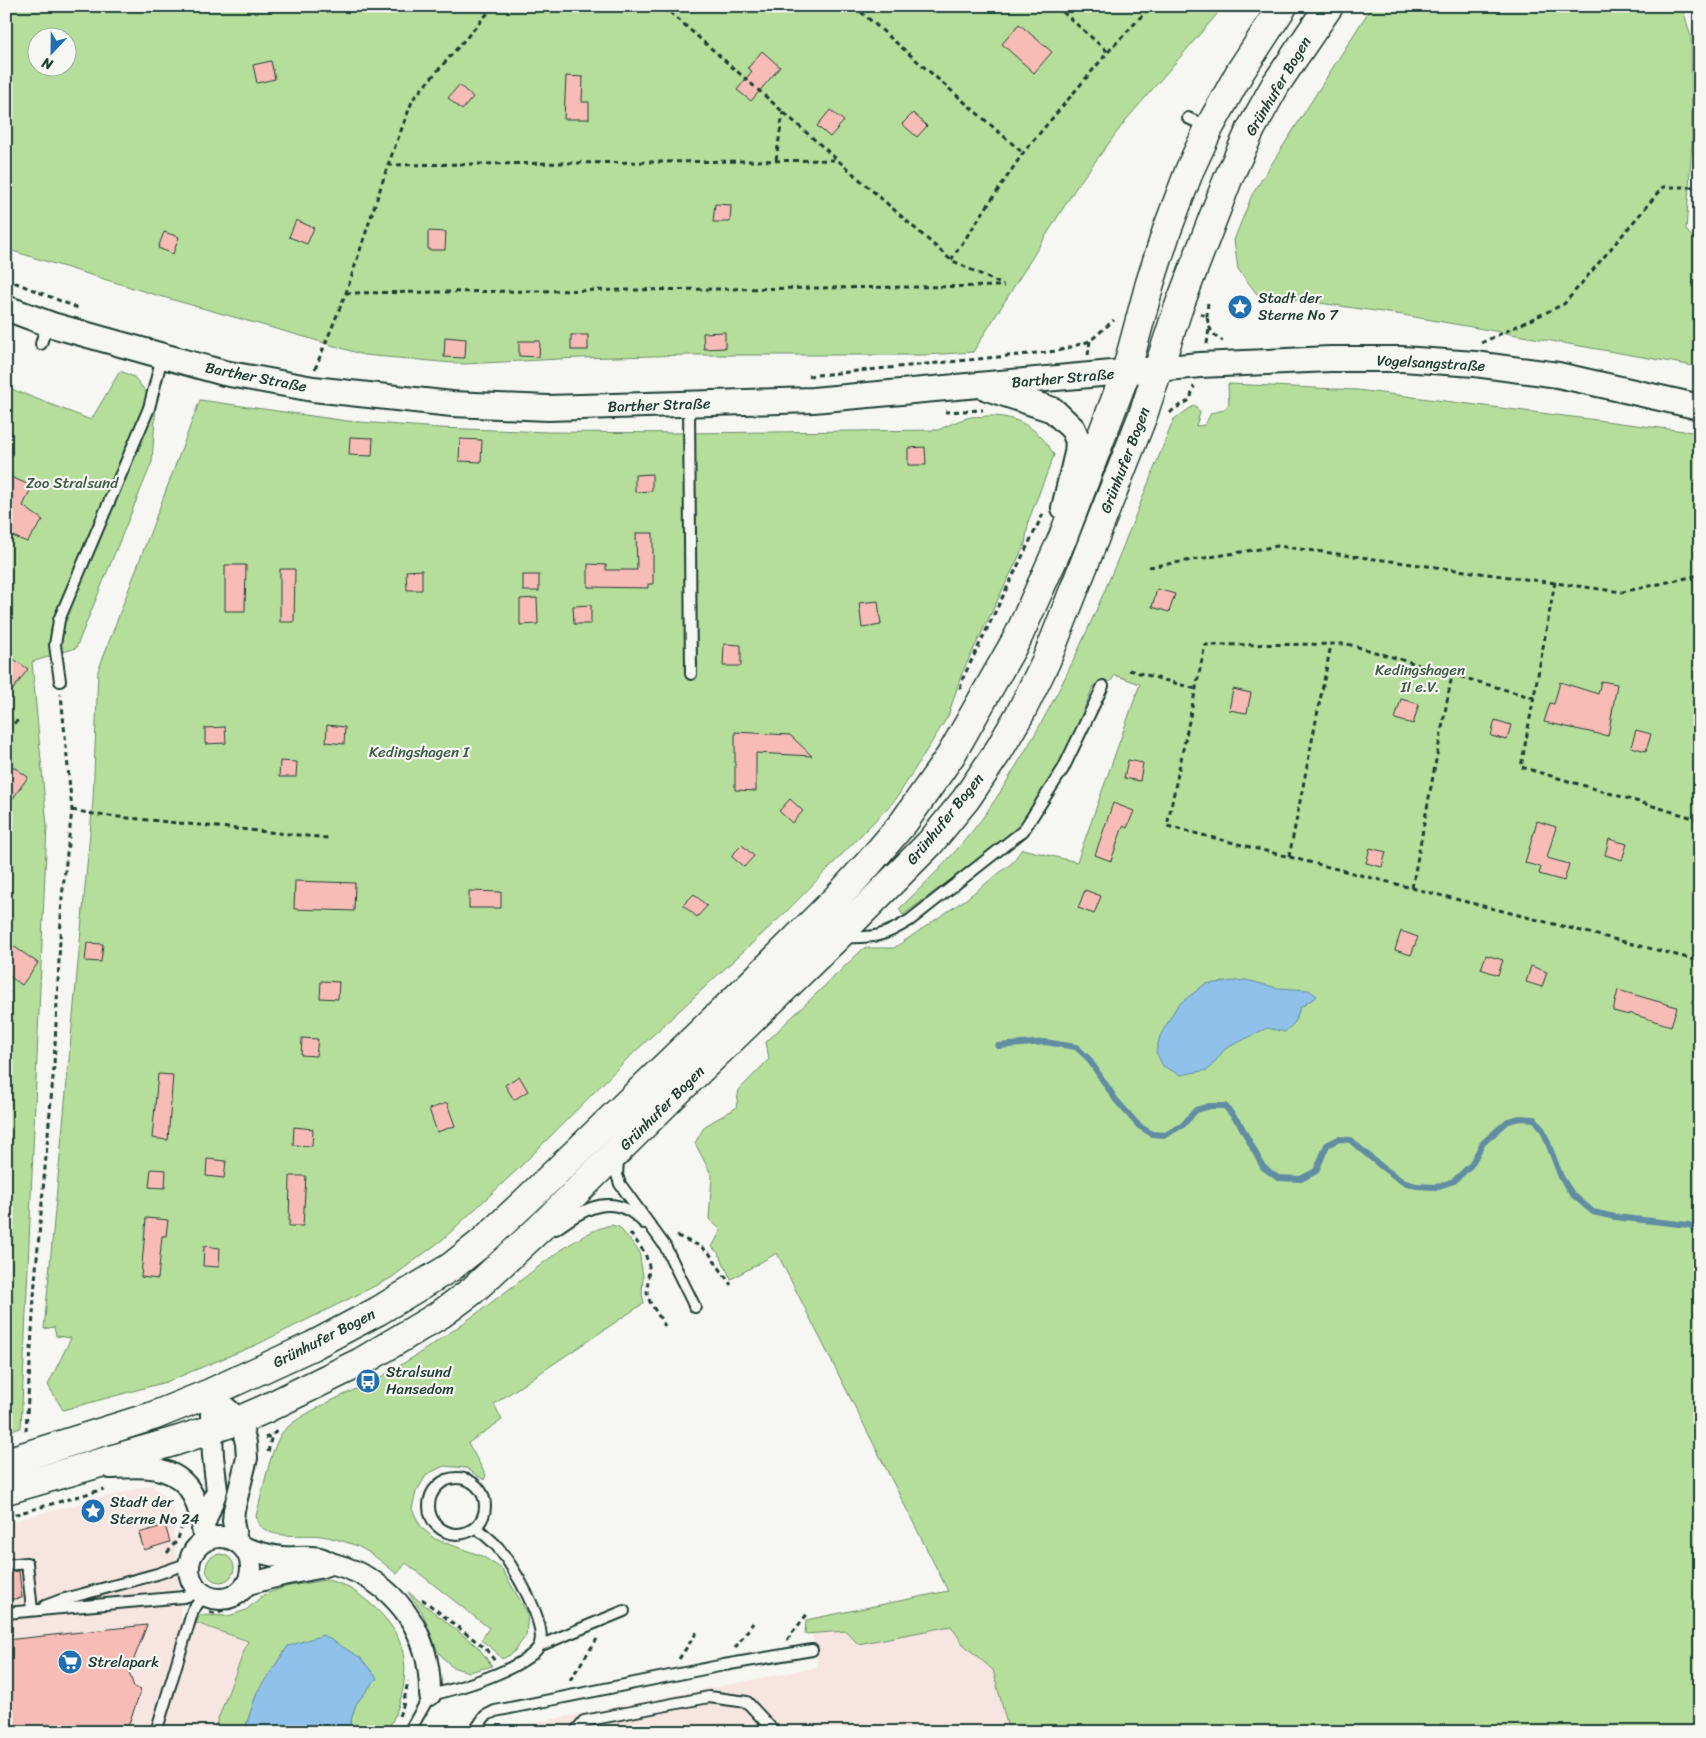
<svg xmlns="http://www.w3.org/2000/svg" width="1706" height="1738" font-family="Sriracha,sans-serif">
<rect width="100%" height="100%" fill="#f6f6f2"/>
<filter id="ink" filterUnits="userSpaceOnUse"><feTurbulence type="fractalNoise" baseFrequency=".02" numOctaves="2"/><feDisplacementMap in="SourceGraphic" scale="10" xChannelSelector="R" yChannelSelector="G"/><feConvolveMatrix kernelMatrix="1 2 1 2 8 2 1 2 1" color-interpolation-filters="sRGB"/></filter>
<g filter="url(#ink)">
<g fill="#f6e5e0">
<polygon points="152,1485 167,1499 175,1517 174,1536 181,1618 248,1641 213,1732 6,1732 6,1523"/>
<polygon points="951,1626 963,1644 993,1670 1009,1732 488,1732 818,1667 812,1634 846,1631 858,1644"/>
</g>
<g fill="#b6de9b" stroke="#6a8e68" fill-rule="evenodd">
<path d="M6,6H1224L1126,120L1077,186L973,352L927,355H689L579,358L464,364L364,355L308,338L156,295L6,249ZM38,38H68V68H38Z"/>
<polygon points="1372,6 1682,6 1691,37 1692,142 1686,230 1700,246 1700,367 1403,315 1257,294 1238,269 1234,240 1252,195"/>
<polygon points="120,371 134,377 156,404 152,462 76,648 32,662 47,826 21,1428 6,1432 6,387 91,420"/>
<path d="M1228,384L1357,390L1700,433V1732H1009L993,1670L963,1644L951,1626L858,1644L846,1631L805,1634L806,1620L948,1591L777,1253L731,1279L719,1254L712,1247L721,1230L709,1219L712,1176L695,1143L705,1126L736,1108L739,1090L769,1059L766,1042L864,948H894L966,899L1012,863L1022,849L1077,862L1140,684L1115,675L1111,681L1093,687L1060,767L1029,816L1003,841L903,915L899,909C925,884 951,858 974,829C993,806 1008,779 1024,753C1087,648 1128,532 1174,419L1195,405L1200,413L1196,426L1205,425L1211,413L1224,410L1229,404Z"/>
<path d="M200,400L347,421L439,428L549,432L689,433L938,430C947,426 957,421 967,418C973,416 980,417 987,416C1017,415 1040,429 1054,455L1029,519L1025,544L962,673L948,716L896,799L787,911L626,1060L519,1168L442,1240L391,1278L256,1345L166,1382L63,1410L48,1385L71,1338L56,1336L54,1327L44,1329L93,801L98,671Z"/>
<path d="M611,1225L619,1227L639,1251L643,1276L642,1294L644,1303L494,1404L502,1420L468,1443L486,1475L484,1480L466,1468L444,1466L427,1474L416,1492L412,1509L421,1527L435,1539L482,1556L502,1569L528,1614L526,1636L512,1654L502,1659L493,1649L481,1640L489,1628L406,1563L397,1574C383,1563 369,1550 352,1544C342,1541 331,1537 321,1536C302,1533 261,1543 256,1516C262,1495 270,1450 282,1433C297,1413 357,1390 381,1377C427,1350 470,1319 512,1287C539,1267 579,1232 611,1225Z"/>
<circle cx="220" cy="1568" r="14"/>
<path d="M326,1580C341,1582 354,1590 366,1600C399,1626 412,1656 401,1697C398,1709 393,1722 386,1732H345L348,1729L356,1704L377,1678L257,1692L244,1732H213L248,1641L196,1623L200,1615L228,1616L246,1610L263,1595L284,1587Z"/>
<polygon points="408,1592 478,1647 492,1666 469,1672 452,1667 438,1652 422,1612"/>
</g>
<g fill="#8fc1eb" stroke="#628ca2">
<polygon points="1246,980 1278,988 1309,990 1317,996 1300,1008 1295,1022 1285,1032 1267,1028 1225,1049 1208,1070 1180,1075 1163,1066 1156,1052 1160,1036 1177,1006 1205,984"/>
<polygon points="323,1635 361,1658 377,1678 356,1704 348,1730 345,1732 244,1732 257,1692 288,1646"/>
</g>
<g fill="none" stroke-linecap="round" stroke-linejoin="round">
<polyline stroke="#628ca2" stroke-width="6" points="998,1046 1045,1042 1076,1047 1088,1058 1116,1100 1139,1126 1152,1134 1165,1135 1183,1125 1196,1110 1210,1106 1225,1106 1240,1124 1263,1167 1278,1178 1301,1179 1316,1171 1327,1145 1339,1139 1350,1140 1382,1167 1403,1182 1416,1186 1436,1187 1454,1181 1471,1165 1483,1143 1508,1121 1520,1118 1535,1119 1543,1130 1561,1177 1572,1194 1593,1212 1615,1217 1689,1225 1700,1232"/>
</g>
<g fill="#f7bcb5" stroke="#1f3d34">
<polygon points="1019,24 1052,52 1034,73 1002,44"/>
<polygon points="762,51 780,67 751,101 737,90 752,71 748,68"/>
<polygon points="271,61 275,79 257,83 253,65"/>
<polygon points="566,76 583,77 582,102 589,102 589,119 564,119"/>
<polygon points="459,85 473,97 462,110 448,98"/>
<polygon points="830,110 844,121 830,137 817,126"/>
<polygon points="913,113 927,126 917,137 902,124"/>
<polygon points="715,204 731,205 730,222 713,222"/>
<polygon points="296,220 314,228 307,244 289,237"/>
<polygon points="428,231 446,232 445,250 428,250"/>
<polygon points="164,232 179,237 173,254 158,248"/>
<polygon points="725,332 725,348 704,349 703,333"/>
<rect x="571" y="335" width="17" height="15"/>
<polygon points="445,337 466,339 465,358 444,357"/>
<polygon points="519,341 540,341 539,357 519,356"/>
<polygon points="350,437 373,438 372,456 349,455"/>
<polygon points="460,439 482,440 481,462 459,461"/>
<polygon points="925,447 926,465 908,465 908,448"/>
<polygon points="652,474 652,491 635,492 635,475"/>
<polygon points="6,475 32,486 23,506 43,520 27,542 10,535 6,543"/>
<polygon points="636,533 653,533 653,584 648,584 648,588 588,587 588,564 606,565 606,570 637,570"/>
<polygon points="225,565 246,565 245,611 225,611"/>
<polygon points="280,569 295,569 294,622 280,622"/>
<polygon points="422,570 422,590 407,590 406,571"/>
<rect x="523" y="575" width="16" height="16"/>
<polygon points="1157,589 1175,594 1169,612 1152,607"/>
<polygon points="537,598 538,624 520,625 520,599"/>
<polygon points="878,601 881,625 862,628 859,603"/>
<polygon points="591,605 591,624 574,624 573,606"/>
<polygon points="724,644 741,645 741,666 723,666"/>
<polygon points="6,654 28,669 6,699"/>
<polygon points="1601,681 1617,684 1608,736 1544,722 1550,703 1554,704 1560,682 1598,694"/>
<polygon points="1233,689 1251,693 1247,713 1229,710"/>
<polygon points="1401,699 1419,704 1413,724 1395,719"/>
<polygon points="1495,720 1511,725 1507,740 1491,736"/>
<polygon points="327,725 345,727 344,744 326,742"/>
<polygon points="225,727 226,743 205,744 205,728"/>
<polygon points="1636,730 1651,734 1646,751 1631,747"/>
<polygon points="735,732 790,735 812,756 756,753 756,791 735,790"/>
<polygon points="1128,760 1143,763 1140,781 1124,778"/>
<polygon points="280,761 297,762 296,777 279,777"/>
<polygon points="6,762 28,777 6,808"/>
<polygon points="790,799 803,811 792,823 779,811"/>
<polygon points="1113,803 1134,811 1127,828 1123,826 1111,861 1095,855"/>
<polygon points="1537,821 1556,827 1547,858 1569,864 1564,881 1539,874 1541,867 1525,863"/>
<polygon points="1609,839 1627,844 1622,860 1605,855"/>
<polygon points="742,845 754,856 744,867 731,856"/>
<polygon points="1370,848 1386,852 1382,867 1366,863"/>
<polygon points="295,881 355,883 354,911 294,909"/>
<polygon points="1085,890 1101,896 1094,914 1078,908"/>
<polygon points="469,891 501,892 501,908 469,908"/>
<polygon points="694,894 707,906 697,917 683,905"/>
<polygon points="1401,931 1418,937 1411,955 1395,950"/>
<polygon points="6,941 38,963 22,985 6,974"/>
<polygon points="87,943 103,944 101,962 85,961"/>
<polygon points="1486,955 1503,960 1498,975 1481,969"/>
<polygon points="1531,966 1547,972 1542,987 1526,982"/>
<polygon points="321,981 339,982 338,999 320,998"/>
<polygon points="1618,990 1677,1007 1671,1026 1629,1013 1629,1015 1613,1011"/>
<polygon points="302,1038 318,1039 316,1056 301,1055"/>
<polygon points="158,1074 173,1075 168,1140 152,1138"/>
<polygon points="519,1076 528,1091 514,1100 505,1085"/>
<polygon points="447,1103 455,1126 437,1132 429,1109"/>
<polygon points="294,1127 313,1129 312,1146 293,1145"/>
<polygon points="207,1159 226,1161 224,1178 206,1176"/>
<polygon points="151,1169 166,1170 165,1188 149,1187"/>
<polygon points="290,1176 306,1176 303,1226 289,1226"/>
<polygon points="146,1218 168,1220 166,1236 162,1236 158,1279 141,1277"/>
<polygon points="204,1246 220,1248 219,1267 203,1266"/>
<polygon points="165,1525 170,1542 144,1550 139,1533"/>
<polygon points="19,1571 22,1598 6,1600 6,1572"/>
<polygon points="147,1625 129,1672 134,1687 141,1690 126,1732 6,1732 6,1640"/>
</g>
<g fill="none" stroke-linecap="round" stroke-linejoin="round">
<defs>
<g id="service">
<polyline points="1188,118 1208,127"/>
<polyline points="41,344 43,337 52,325"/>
<polyline points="689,404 691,674"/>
<polyline points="60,681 55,645 59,620 149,408 162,357"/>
<path d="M843,937C874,938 883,937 910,920L1023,831L1063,769L1103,686"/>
<polyline points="618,1160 617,1175 620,1184 665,1246 695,1307"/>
<path d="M556,1229C585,1207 615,1191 644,1223"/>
<circle cx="457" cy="1506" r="28"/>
<polyline points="6,1565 27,1563 32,1610"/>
<polyline points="45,1606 61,1600 157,1574 189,1563"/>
<polyline points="6,1613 184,1597 200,1592"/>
<polyline points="539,1646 624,1611"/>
<polyline points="156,1732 193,1610 204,1595"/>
<path d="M409,1732L430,1695C458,1689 521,1670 538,1648C552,1628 510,1561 496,1545C490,1539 482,1533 476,1527"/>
<polyline points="474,1732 485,1716 495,1711 724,1665 812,1650"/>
<polyline points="575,1732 584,1721 709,1697 747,1702 775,1732"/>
</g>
<g id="minor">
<polyline points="210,1393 240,1420 246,1443 247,1458 234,1510 233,1521 237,1542"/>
<path d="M110,1468C136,1467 168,1463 187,1486C196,1497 199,1513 203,1526"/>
<polyline points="202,1531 217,1490 213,1456 210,1393"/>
<circle cx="220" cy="1568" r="31"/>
<path d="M245,1548C257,1552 269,1556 282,1557C294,1558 309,1555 320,1558C325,1559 329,1563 334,1564C396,1581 431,1632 430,1695"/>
<polyline points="248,1584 283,1575 319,1568 330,1564"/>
</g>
<g id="tertiary">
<polyline points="6,308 52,325 224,373 313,389 452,404 548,408 813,400 1200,365 1330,359 1402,359 1475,364 1558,375 1700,407"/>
<polyline points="987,388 1053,410 1073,429 1078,441 1077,453 1064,508"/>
</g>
<g id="secondary">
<polyline points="6,1462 153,1416 210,1393 312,1346 378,1311 451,1267 480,1244 526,1201 755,980 838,897 869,863 904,822 951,755 1018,637 1063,537 1126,372 1150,283 1167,230 1190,169 1209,128 1240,72 1283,6"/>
<polyline points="6,1490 176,1441 240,1420 265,1409 361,1362 441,1314 472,1291 540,1228 674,1095 837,937 930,843 966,799 999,750 1021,712 1046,661 1143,415 1178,309 1228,179 1251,129 1276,84 1329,6"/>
</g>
</defs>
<use href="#service" stroke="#1f3d34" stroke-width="14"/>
<use href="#minor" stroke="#1f3d34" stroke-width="24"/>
<use href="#tertiary" stroke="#1f3d34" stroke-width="28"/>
<use href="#secondary" stroke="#1f3d34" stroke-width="31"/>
<g stroke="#1f3d34" stroke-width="3" stroke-dasharray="5 4" stroke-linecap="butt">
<polyline points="663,6 951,260 1003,285"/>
<polyline points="854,6 1023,153"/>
<polyline points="1056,6 1108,52"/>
<polyline points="776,160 783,112"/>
<polyline points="388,165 837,160"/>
<polyline points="951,260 1023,153 1108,52 1151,6"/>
<polyline points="6,279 78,308"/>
<polyline points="346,293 1004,286"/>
<path d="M1200,313L1207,317C1209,329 1212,335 1223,341"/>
<polyline points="1207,317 1208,300"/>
<polyline points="1481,343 1564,304 1663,187 1700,187"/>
<polyline points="1207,344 1209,328"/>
<polyline points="1088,355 1090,341"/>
<polyline points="315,369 346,293 388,165 413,99 494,6"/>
<polyline points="808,376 1058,351 1090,341 1114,320"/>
<polyline points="945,412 983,410"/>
<polyline points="1170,413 1174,409 1190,400 1194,386"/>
<polyline points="1149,567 1278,546 1622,592 1700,575"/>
<polyline points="1555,582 1521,767 1700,820"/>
<polyline points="1129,670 1196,689"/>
<polyline points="960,689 963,678 1043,514"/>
<polyline points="1534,698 1347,644 1205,645 1167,826 1700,961"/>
<polyline points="6,728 19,720"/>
<polyline points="72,810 99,815 328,838"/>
<polyline points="1289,857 1331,645"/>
<polyline points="1412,888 1452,675"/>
<polyline points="6,990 12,996"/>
<polyline points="630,1233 645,1253 649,1266 647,1293 650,1302 665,1326"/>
<polyline points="677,1236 700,1246 709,1253 731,1285"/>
<polyline points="26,1431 35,1281 54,1066 62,897 72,810 61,694"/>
<polyline points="265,1438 272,1435 277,1431"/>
<polyline points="268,1452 272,1434"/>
<polyline points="6,1517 104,1489"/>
<polyline points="167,1553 178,1539 181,1529"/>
<polyline points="422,1599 486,1649 495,1661"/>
<polyline points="210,1612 214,1613 245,1604"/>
<polyline points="787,1640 808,1613"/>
<polyline points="735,1648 753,1623"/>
<polyline points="679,1659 697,1632"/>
<polyline points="570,1680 597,1639"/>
<polyline points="399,1716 403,1706 408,1681"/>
</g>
<use href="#service" stroke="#f6f6f2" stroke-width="10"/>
<use href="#minor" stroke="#f6f6f2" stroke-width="20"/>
<use href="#tertiary" stroke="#f6f6f2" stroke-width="24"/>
<use href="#secondary" stroke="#f6f6f2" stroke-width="28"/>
</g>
</g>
<defs>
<symbol id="sight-disc" viewBox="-11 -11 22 22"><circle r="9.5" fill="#1f6fb2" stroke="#f6f6f2"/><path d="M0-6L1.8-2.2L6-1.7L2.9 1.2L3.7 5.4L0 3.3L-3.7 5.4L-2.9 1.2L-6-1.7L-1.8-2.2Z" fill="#fff"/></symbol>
<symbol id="bus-disc" viewBox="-11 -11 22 22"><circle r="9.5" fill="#1f6fb2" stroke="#f6f6f2"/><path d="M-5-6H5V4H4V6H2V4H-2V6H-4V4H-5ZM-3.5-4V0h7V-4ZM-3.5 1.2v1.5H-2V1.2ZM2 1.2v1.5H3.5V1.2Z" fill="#fff"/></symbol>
<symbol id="supermarket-disc" viewBox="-11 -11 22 22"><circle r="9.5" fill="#1f6fb2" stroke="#f6f6f2"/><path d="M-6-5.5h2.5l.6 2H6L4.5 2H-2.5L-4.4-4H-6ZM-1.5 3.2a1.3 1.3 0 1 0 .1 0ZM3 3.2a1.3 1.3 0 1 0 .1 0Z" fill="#fff"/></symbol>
</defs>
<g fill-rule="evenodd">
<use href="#sight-disc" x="1226" y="293" width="28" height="28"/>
<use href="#bus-disc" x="354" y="1367" width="28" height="28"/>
<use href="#sight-disc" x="79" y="1497" width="28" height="28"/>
<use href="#supermarket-disc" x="56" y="1648" width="28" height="28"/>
</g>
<g text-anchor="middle" stroke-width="4.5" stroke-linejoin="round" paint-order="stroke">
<g font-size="15" fill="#1f3d34" stroke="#f6f6f2">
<text transform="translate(1278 86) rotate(-59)" y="5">Grünhufer Bogen</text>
<text transform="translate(1431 363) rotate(3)" y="5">Vogelsangstraße</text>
<text transform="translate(256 377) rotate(11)" y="5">Barther Straße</text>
<text transform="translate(1063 378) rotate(-5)" y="5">Barther Straße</text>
<text transform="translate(659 405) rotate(-2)" y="5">Barther Straße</text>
<text transform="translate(1125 460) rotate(-69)" y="5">Grünhufer Bogen</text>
<text transform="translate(945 819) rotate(-51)" y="5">Grünhufer Bogen</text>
<text transform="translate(662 1108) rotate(-45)" y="5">Grünhufer Bogen</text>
<text transform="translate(324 1338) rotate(-27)" y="5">Grünhufer Bogen</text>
</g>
<g font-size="15" fill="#1f3d34" stroke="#f6f6f2" text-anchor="start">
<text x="1258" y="303">Stadt der<tspan x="1258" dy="17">Sterne No 7</tspan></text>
<text x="386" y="1377">Stralsund<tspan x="386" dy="17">Hansedom</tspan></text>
<text x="110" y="1507">Stadt der<tspan x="110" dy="17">Sterne No 24</tspan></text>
<text x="88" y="1667">Strelapark</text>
</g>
<g font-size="15" fill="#3d5d49" stroke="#f6f6f2">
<text x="72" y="488">Zoo Stralsund</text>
<text x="1420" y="675">Kedingshagen<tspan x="1420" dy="17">II e.V.</tspan></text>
<text x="419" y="757">Kedingshagen I</text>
</g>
</g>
<rect width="1706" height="1738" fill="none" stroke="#f6f6f2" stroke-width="25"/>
<rect x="12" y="12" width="1681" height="1713" fill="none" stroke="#1f3d34" stroke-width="2" filter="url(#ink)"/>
<g transform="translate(52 52) rotate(202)"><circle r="24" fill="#f6f6f2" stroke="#a0aca6"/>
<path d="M0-4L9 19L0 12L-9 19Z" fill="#1f6fb2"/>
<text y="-8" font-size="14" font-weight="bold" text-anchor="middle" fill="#1f3d34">N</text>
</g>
</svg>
